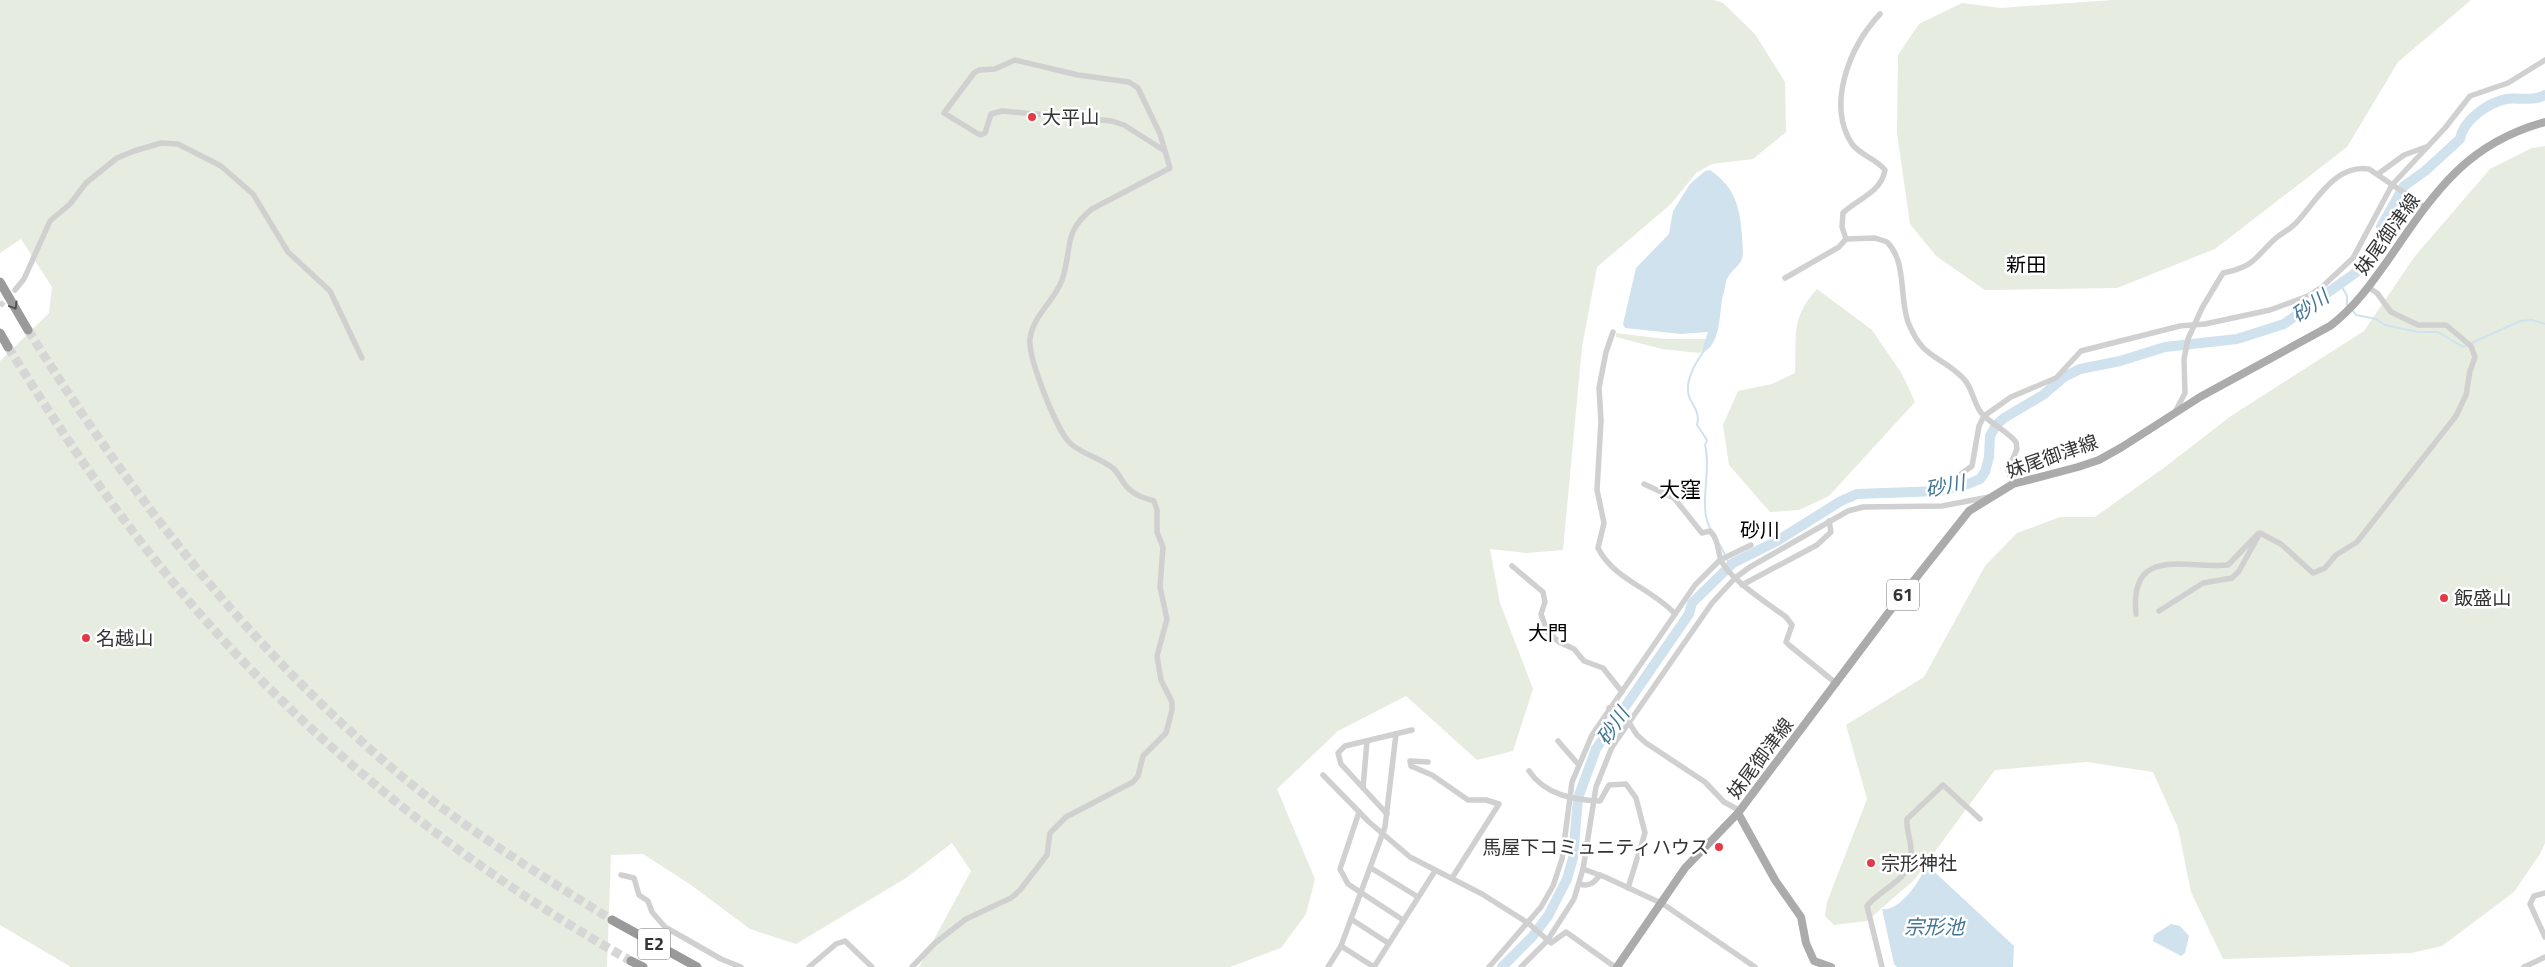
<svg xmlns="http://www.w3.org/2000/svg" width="2545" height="967" font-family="'Titillium Web','Noto Sans JP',sans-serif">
<rect width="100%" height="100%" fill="#fff"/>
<g fill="#e6ecdf">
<polygon points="0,0 1714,0 1723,3 1755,34 1785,82 1786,132 1753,159 1712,164 1696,173 1671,204 1597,267 1582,347 1563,550 1527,553 1490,549 1500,603 1533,689 1513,751 1477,760 1406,696 1338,731 1277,789 1315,879 1306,914 1281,948 1230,967 919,967 971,871 952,843 906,878 796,944 750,929 691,885 643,854 611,855 607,967 71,967 0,925 0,361 49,313 52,287 21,239 0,253"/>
<polygon points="2112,0 2471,0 2398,62 2347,147 2215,249 2117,288 1985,290 1936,256 1910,224 1897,133 1898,55 1919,24 1962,3 2001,8"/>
<polygon points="2545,146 2545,843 2540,854 2514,892 2442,946 2411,953 2223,959 2191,892 2178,828 2153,772 2087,762 1995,770 1914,880 1867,921 1834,925 1825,916 1827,902 1867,799 1846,725 1924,677 1985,566 2017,533 2060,517 2095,517 2165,467 2231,416 2364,331 2415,256 2490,169 2532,148"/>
<path d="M1817,289L1872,330L1902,374L1915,402L1829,496L1799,510L1770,512L1729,465L1723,425L1738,391L1772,384L1795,373C1797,335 1790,319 1817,289Z"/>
<polygon points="1616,333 1665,339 1707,339 1700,353 1662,349 1616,337"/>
</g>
<g fill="#cfe2ee">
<path d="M1710,170C1735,187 1740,207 1742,235C1742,243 1744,252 1742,259C1740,265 1732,270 1728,277C1725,282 1725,290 1723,295C1719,311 1722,346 1701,353L1708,332L1681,334L1625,328L1623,324L1636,268L1669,234L1673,211L1690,184L1705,171Z"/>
<path d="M1926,864L2014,946L2013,967H1897L1894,964L1882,909C1897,912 1916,887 1922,874C1925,870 1922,868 1926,864Z"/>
<polygon points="2171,924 2180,926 2189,936 2185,953 2181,956 2153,941 2154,935"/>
</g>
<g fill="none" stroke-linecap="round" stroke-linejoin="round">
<g stroke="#cfe2ee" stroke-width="2">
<polyline points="2341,285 2347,296 2347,305"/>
<polyline points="2353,311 2356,315 2376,319 2385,325 2418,332 2438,332 2463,347 2520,321 2532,320 2545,324"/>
<path d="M1704,351C1695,363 1683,384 1690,399C1695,408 1700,415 1697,425L1707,440L1705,445C1712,471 1698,506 1710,528"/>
<polyline points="1720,545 1730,565"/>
</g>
<path stroke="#cfe2ee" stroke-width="10" d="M1502,967L1532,937L1548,916L1567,879L1573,858L1578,798L1596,749L1689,614L1692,603L1733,563L1777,541L1841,501L1857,494L1940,491L1968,484L1980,479L1985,472L1989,457L1990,436L1996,425L2004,418L2043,395L2064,377L2080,369L2120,361L2165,347L2237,339L2284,324L2358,271L2383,231L2381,227L2404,186L2425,171L2460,139C2463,120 2488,103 2506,99C2518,97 2531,102 2545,95"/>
<polyline stroke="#d6d6d6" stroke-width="5.5" stroke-dasharray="5.5 3" stroke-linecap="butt" points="0,306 10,295"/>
<g stroke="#d6d6d6" stroke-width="9" stroke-dasharray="9 4.5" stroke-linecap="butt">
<path d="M28,330C135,502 250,650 406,780C470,832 542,876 612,920"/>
<path d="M8,347C60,430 114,512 177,587C301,737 461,865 631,961"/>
</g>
<g stroke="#d0d0d0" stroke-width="5.5">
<polyline points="2378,174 2404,155 2426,147"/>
<path d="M1846,239L1842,227L1843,213C1857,199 1881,193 1885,170C1877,159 1861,156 1852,144C1826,104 1850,46 1880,14"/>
<path d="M1785,278L1839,247L1846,239L1875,238L1887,242C1907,262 1899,296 1908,322C1923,360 1939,354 1963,378C1974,389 1973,405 1983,415C1993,425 2007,431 2016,442L2017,449L2008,470L2013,484"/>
<polyline points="15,290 24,279 50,221 70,204 86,183 117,158 134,151 161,143 178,144 221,166 253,194 288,252 330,291 362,358"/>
<path d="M1613,332L1606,352L1599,388L1601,421L1597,490L1604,523L1598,548C1614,580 1653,589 1675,614"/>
<path d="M2174,414L2185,393L2184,359L2188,339L2202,308L2223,273C2256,266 2254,258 2276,238C2282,233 2289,230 2295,224C2315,204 2333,164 2369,169L2425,207"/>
<polyline points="1961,474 1972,466 1979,426 1984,416 2011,397 2056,378 2081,351 2180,326 2205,324 2270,310 2308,296 2322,287 2353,258 2392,185 2445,128 2470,96 2508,83 2545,60"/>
<path d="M1644,484L1674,498L1702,533L1710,531C1719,540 1717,550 1721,560C1728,578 1770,605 1786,617L1792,625L1786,642L1789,645L1837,684"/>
<polyline points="1512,566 1543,592 1545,602 1541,614 1547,631 1559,642 1574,649 1584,661 1603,668 1622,692"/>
<polyline points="1742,585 1817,545 1831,532 1829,521"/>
<polyline points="2159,611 2203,583 2232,578 2239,571 2260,533 2281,544 2313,573 2325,568 2336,555 2357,542 2456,416 2466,395 2470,371 2475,357 2471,346 2446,325 2418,325 2391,312 2377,293 2368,287"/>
<path d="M2136,614C2129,545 2185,569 2228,565L2258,534"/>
<polyline points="1609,708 1628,721 1637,735 1646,743 1705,782 1724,802 1737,809 1738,813"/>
<polyline points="1558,741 1578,764"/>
<polyline points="1428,762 1410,761 1411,766 1432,775 1468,800 1486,800 1499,804 1452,878"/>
<path d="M1529,771C1545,795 1574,800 1600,801L1609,785L1626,784L1636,798L1645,833L1628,888"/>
<polyline points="1323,775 1369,822 1410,857 1482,894 1528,923 1551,943 1566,932 1615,967"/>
<polyline points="1363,788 1367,741"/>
<polyline points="1359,812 1340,869 1348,884 1403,920"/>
<polyline points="1387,814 1341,764 1338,753 1345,746 1412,730"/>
<polyline points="1371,868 1418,897"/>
<polyline points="1583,869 1605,877 1663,904 1755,967"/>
<polyline points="621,875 634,878 639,895 648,901 652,912 665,927 721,959 741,967"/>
<path d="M1579,884C1589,887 1594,883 1600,875"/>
<polyline points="2545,893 2534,896 2530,904 2545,937"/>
<polyline points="1351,919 1388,943"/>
<polyline points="1341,946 1374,967"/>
<polyline points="809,967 836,944 845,941 872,967"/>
<path d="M912,967L935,943L966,919L1011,898L1020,890L1047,855L1050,833L1066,817L1133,782L1138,776L1143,756L1166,733L1172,710V702L1161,680L1157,656L1167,619L1160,587L1163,547L1157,532V510L1154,501C1144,498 1134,495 1127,487C1122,482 1119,474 1114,469C1101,458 1084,455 1071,444C1057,432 1028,358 1030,339C1033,315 1054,302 1062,280C1073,248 1062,233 1092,209L1170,168L1160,134L1138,88L1129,82L1078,75L1015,60L995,69L979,70L974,73L944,113L980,135L985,133L991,114L1002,111L1112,121L1124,125L1165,151"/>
<polyline points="1328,967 1341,946 1385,827 1396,734"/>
<polyline points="1374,967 1435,871"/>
<polyline points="1489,967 1541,907 1553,886 1562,859 1572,782 1592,735 1695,585 1720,560 1751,545"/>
<polyline points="1521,967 1547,941 1574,899 1583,869 1596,787 1612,747 1712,603 1735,578 1750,567 1848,511 1863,507 1942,506 1989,497"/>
<path d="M1882,967L1867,906C1880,889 1908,881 1911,858C1913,845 1906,832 1907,819L1943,785L1980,819"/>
<polyline points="2524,967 2545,957"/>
</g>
<g stroke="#ababab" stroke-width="8">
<polyline points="1738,813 1775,880 1801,917 1806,943 1814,961 1831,967"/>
<path d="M1617,967L1685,868L1738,813L1889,612L1969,511L2013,484L2078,467L2099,460L2122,447L2200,397L2330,326C2354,308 2371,284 2388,260C2433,195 2464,144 2545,122"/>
</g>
<g stroke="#9a9a9a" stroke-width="9">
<polyline points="0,282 28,330"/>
<polyline points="0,333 8,347"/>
<polyline points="612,920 697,967"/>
<polyline points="631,961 643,967"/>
</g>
</g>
<defs><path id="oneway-chevron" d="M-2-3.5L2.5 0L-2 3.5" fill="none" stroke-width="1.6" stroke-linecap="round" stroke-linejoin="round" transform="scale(1.25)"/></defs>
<use stroke="#525252" href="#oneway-chevron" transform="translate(14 306) rotate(59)"/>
<g fill="#e63946" stroke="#fff" stroke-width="2">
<circle cx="1032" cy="117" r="5"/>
<circle cx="2444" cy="598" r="5"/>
<circle cx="86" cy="638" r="5"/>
<circle cx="1719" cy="847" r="5"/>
<circle cx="1871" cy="863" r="5"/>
</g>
<g text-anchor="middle" stroke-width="5" stroke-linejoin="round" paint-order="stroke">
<g fill="#fff" stroke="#707070" stroke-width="1">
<rect x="1887" y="579.5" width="32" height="31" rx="4"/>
<rect x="638" y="928.5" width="32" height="31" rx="4"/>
</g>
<g font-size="18" font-weight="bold" fill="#333">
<text x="1903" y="601">61</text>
<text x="654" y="950">E2</text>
</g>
<g font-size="19" fill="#333" stroke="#fff" text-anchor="start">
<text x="1042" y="124">大平山</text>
<text x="2454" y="605">飯盛山</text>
<text x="96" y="645">名越山</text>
<text x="1709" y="854" text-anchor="end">馬屋下コミュニティハウス</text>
<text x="1881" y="870">宗形神社</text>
</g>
<g font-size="19" fill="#333" stroke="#fff">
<text transform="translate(2387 234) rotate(-54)" y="7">妹尾御津線</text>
<text transform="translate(2052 456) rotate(-19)" y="7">妹尾御津線</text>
<text transform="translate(1760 758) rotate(-53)" y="7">妹尾御津線</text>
</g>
<g font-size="20" fill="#000" stroke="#fff">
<text x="2026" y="272">新田</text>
<text x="1760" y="537">砂川</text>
<text x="1548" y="640">大門</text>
</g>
<g font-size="20" font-style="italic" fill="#3f7597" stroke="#fff">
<text transform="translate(2310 306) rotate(-35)" y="7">砂川</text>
<text transform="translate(1945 486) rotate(-11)" y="7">砂川</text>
<text transform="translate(1613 726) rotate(-56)" y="7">砂川</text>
<text x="1934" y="934">宗形池</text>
</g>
<g font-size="21" fill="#000" stroke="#fff">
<text x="1680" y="497">大窪</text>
</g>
</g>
</svg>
